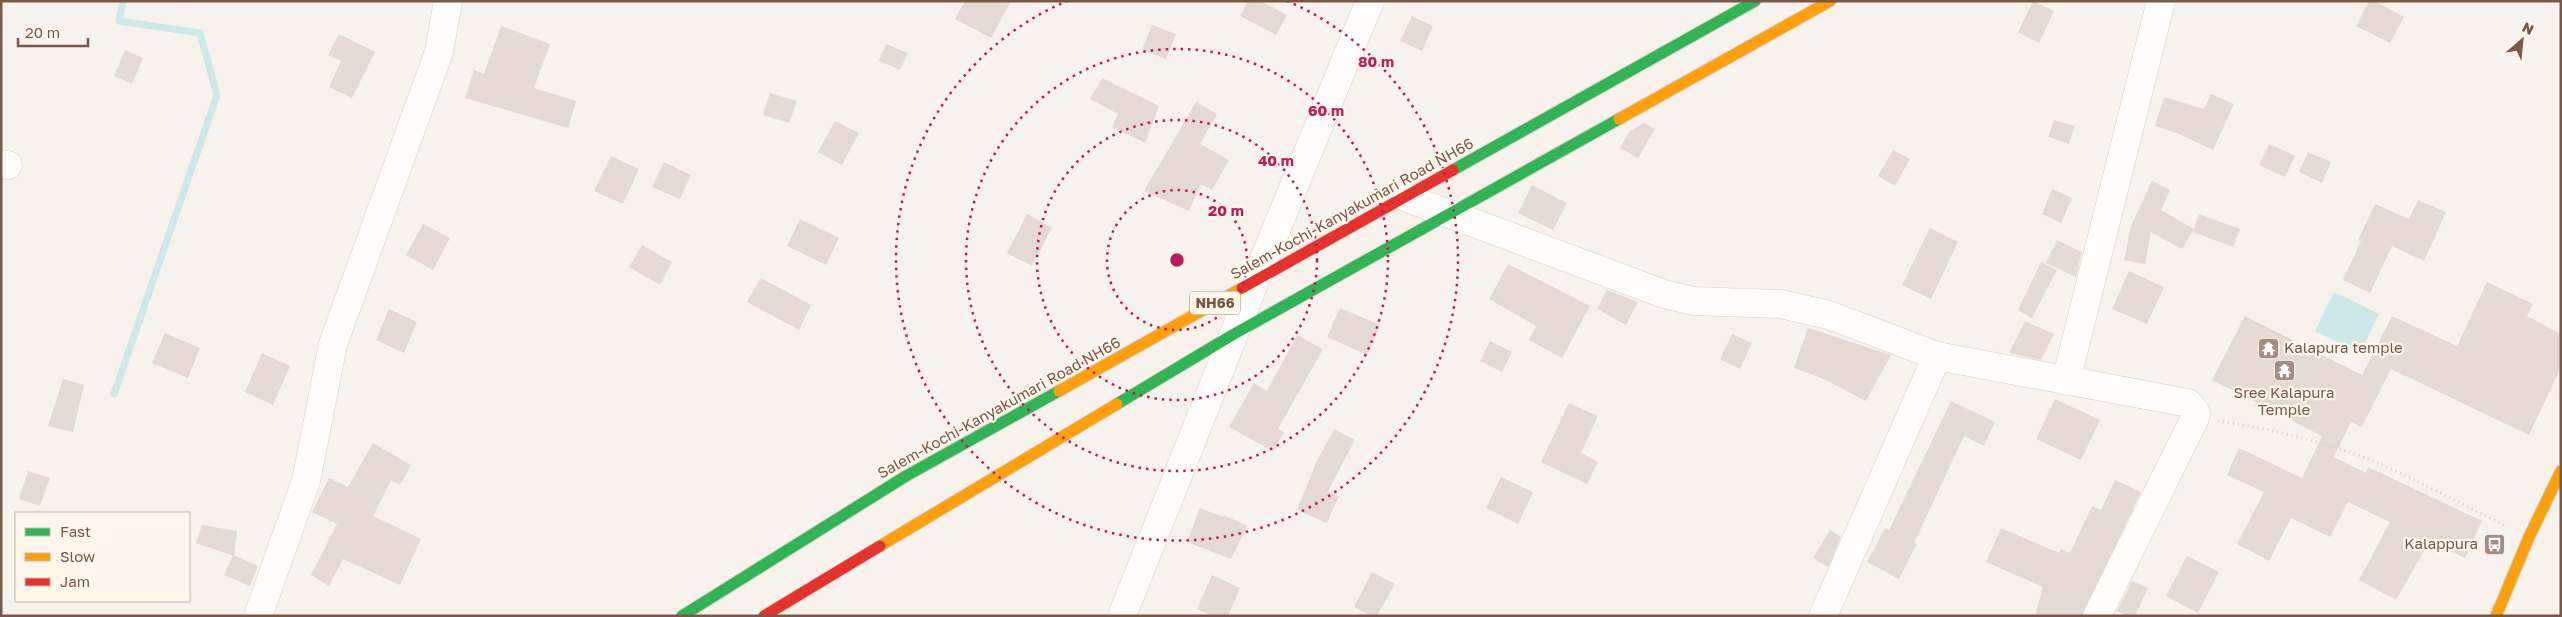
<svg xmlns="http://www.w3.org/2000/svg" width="2562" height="617" font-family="'Golos Text',sans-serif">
<rect width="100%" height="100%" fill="#f7f2eb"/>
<polygon fill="#cce8e9" points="2334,292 2379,314 2360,353 2315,331"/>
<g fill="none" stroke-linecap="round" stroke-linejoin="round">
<polyline stroke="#cce8e9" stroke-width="7" points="114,394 217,95 200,33 119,21 123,1"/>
</g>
<g fill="#e4dad2">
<polygon points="965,1 1011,1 991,38 955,19"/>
<polygon points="1248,1 1261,1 1287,15 1276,35 1240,16"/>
<polygon points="2033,1 2054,11 2039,43 2018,32"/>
<polygon points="2369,1 2374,1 2404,17 2390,43 2356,26"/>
<polygon points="1412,16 1433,26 1422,51 1400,41"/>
<polygon points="1152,25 1176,34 1166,59 1142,50"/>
<polygon points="501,26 550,44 534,88 576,101 568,128 465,98 474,70 484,74"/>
<polygon points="339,34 375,52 352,98 329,87 341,61 328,55"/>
<polygon points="886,44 908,53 900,70 879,61"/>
<polygon points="125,50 143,58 132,84 114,76"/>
<polygon points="1102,78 1159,106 1145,143 1112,127 1118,114 1090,99"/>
<polygon points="770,93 797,101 789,123 763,115"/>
<polygon points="2211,94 2234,104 2213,150 2179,134 2155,126 2164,97 2204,109"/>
<polygon points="1196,102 1217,114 1200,144 1229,160 1212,190 1201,184 1189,211 1144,191"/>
<polygon points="2054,120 2075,126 2069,144 2048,137"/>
<polygon points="835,121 859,133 842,165 818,152"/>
<polygon points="1644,123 1655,129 1638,158 1620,148 1630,131"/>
<polygon points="2269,144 2295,156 2285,177 2259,165"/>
<polygon points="1893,150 1910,159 1895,186 1878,176"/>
<polygon points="2308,152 2331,162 2322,183 2299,172"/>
<polygon points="611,156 639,169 623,204 594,191"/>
<polygon points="664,162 691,175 680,199 652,187"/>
<polygon points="2152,181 2170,190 2161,210 2194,229 2182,249 2151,232 2145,264 2124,260 2131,226"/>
<polygon points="1532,185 1567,203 1553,230 1518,213"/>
<polygon points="2052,189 2072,198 2061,223 2042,214"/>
<polygon points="2418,200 2446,212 2424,261 2392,246 2370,293 2343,280 2361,241 2358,240 2375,204 2409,219"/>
<polygon points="1027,214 1052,228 1032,266 1007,253"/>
<polygon points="2199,214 2240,229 2233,247 2193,232"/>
<polygon points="800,219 839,238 826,265 787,246"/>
<polygon points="423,224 450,238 433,270 406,255"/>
<polygon points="1930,228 1958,242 1931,299 1902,285"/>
<polygon points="2057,240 2082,252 2076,277 2046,263"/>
<polygon points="642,245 672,262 660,285 629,267"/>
<polygon points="2041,262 2057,270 2032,318 2018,310"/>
<polygon points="1508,264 1590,306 1562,358 1529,340 1536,326 1489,299"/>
<polygon points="2129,271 2164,287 2147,324 2112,309"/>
<polygon points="761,278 811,305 799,330 747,302"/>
<polygon points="2487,282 2533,304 2527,316 2561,334 2561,367 2529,435 2391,369 2362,427 2351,422 2334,457 2366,473 2368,467 2482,521 2465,558 2430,541 2396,600 2359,580 2390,522 2348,502 2330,537 2291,518 2269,561 2237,544 2264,492 2227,475 2239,448 2302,478 2322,436 2212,380 2245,316 2362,375 2392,316 2457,346"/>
<polygon points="1607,290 1638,302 1626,325 1597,309"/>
<polygon points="1340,308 1380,325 1367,355 1327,337"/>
<polygon points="389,309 417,322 404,353 376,340"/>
<polygon points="2025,321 2054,334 2041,360 2009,353"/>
<polygon points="1808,328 1891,355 1866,401 1824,379 1794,368"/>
<polygon points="165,333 200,348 188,378 152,363"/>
<polygon points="1732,334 1752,343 1740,369 1720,359"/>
<polygon points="1297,335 1323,349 1278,429 1284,432 1273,451 1229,427 1254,383 1267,391"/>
<polygon points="1490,341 1512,352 1502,372 1480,361"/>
<polygon points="262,353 290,366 273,405 245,392"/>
<polygon points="63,379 84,385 73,432 48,426"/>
<polygon points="2055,399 2100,420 2081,460 2036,439"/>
<polygon points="1951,401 1995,422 1984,446 1964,436 1914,543 1917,544 1899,579 1867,562 1885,528 1889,530"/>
<polygon points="1569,403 1598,416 1581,453 1598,462 1587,484 1541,462"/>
<polygon points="1334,429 1355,440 1328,491 1339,496 1327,523 1297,510 1317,461"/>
<polygon points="373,443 411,465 400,485 391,480 373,516 421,539 400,585 343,559 329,586 311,575 337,524 312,512 329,478 348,487"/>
<polygon points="28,471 50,478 40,506 19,499"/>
<polygon points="1501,477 1533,492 1518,524 1486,508"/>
<polygon points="2115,480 2141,492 2082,616 2035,616 2043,587 1986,562 2001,528 2059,553 2061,549 2070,553 2092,506 2101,510"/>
<polygon points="1200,508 1223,517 1224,515 1247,526 1231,559 1187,542"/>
<polygon points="202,525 237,531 234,556 196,543"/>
<polygon points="1830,530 1841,537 1828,567 1813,558"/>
<polygon points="233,555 258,566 250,586 224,575"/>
<polygon points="2187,556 2219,572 2198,613 2166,596"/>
<polygon points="1372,572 1395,584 1377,616 1371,616 1354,607"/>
<polygon points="1212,575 1240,588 1228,616 1212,616 1197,609"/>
<polygon points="2132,581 2148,588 2135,616 2127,616 2117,611"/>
</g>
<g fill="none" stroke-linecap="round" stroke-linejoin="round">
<defs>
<g id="street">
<polyline points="1,164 8,165"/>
<polyline points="1407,198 1664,294 1693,301 1781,304 1829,315 1937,356 1823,616"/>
<polyline points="1937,356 2188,403 2196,413 2195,418 2097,616"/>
<polyline points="2066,381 2161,1"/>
<polyline points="258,616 306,481 333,344 439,52 448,1"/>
<polyline points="1122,616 1255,281 1370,1"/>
</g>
<g id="fast">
<polyline points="1453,170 1755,1"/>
<polyline points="1117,404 1234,334 1619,119"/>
<polyline points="682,616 906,476 1059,391"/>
</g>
<g id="slow">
<polyline points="1619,119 1830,1"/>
<polyline points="1059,391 1242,288"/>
<polyline points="880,546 1117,404"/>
<polyline points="2496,616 2529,537 2561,471"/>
</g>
<g id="jam">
<polyline points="1242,288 1453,170"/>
<polyline points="764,616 880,546"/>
</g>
</defs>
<use href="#street" stroke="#d6cec8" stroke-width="29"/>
<use href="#fast" stroke="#d7cec7" stroke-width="13"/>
<use href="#slow" stroke="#d7cec7" stroke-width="13"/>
<use href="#jam" stroke="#d7cec7" stroke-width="13"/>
<path stroke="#dbd2cd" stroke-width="3" stroke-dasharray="1 4" stroke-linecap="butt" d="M2218,421C2271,429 2323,441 2373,461C2418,480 2462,505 2507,526"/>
<use href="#street" stroke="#fefdfc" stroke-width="28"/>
<use href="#fast" stroke="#30b455" stroke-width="11"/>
<use href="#slow" stroke="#ff9f0a" stroke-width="11"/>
<use href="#jam" stroke="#e5322d" stroke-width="11"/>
</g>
<g fill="none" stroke="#c2185b" stroke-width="2.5" stroke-dasharray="2.5 5">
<circle cx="1177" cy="260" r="70"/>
<circle cx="1177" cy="260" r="140"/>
<circle cx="1177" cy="260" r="211"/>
<path d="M1287 1A281 281 0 1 1 1067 1"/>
</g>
<defs>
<symbol id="temple-square" viewBox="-11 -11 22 22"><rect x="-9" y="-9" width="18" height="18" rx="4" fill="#a48e82" stroke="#fff7ec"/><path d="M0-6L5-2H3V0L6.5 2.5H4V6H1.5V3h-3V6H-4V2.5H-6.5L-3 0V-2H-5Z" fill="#fff"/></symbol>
<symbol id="bus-square" viewBox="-11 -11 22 22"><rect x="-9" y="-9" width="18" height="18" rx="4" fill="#a48e82" stroke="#fff7ec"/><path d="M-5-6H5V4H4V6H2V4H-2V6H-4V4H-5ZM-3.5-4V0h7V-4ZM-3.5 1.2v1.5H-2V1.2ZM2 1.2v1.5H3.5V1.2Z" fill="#fff"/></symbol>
</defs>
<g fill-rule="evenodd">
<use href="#temple-square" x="2256" y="336" width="25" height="25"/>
<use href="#temple-square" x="2272" y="358" width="25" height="25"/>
<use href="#bus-square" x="2482" y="532" width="25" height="25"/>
</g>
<g text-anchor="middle" stroke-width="4.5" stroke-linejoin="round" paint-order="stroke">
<rect fill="#fff7ec" stroke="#a0887a" stroke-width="1" x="1190" y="291.5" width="50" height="23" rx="4"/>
<g font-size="14" font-weight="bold" fill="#775849">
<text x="1215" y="308">NH66</text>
</g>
<g font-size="15" fill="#775849" stroke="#fff7ec">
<text transform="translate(1352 209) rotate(-29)" y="5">Salem-Kochi-Kanyakumari Road NH66</text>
<text transform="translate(999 408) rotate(-29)" y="5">Salem-Kochi-Kanyakumari Road NH66</text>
</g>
<g font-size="15" fill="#775849" stroke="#fff7ec" text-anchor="start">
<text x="2284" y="353">Kalapura temple</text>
<text x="2284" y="398" text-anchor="middle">Sree Kalapura<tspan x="2284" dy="17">Temple</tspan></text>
<text x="2478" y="549" text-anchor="end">Kalappura</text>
</g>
</g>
<circle cx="1177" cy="260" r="8" fill="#c2185b" stroke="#fff7ec" stroke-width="2.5"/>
<g font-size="15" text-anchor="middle" font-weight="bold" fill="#c2185b" stroke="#fff7ec" stroke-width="4.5" stroke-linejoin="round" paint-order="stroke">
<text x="1376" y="67">80 m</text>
<text x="1326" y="116">60 m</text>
<text x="1276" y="166">40 m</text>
<text x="1226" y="216">20 m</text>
</g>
<rect width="2562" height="617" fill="none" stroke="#775849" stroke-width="5"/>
<rect x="15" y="512" width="175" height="90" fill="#fff7ec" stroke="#c9b7ab"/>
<rect x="25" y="528" width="25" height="8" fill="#30b455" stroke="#c9b7ab"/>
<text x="60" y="537" font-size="15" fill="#775849">Fast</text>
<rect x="25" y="553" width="25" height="8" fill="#ff9f0a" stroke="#c9b7ab"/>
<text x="60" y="562" font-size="15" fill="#775849">Slow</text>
<rect x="25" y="578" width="25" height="8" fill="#e5322d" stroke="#c9b7ab"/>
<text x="60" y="587" font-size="15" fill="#775849">Jam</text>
<g transform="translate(2522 40) rotate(27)" stroke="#fff7ec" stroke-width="4" paint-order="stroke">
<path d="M0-4L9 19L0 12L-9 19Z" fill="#775849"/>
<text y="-8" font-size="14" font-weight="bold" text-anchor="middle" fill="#775849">N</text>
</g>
<path d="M18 38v8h70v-8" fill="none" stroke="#775849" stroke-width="2.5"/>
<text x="25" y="38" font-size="15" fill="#775849" stroke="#fff7ec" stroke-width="4" paint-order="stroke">20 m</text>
</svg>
